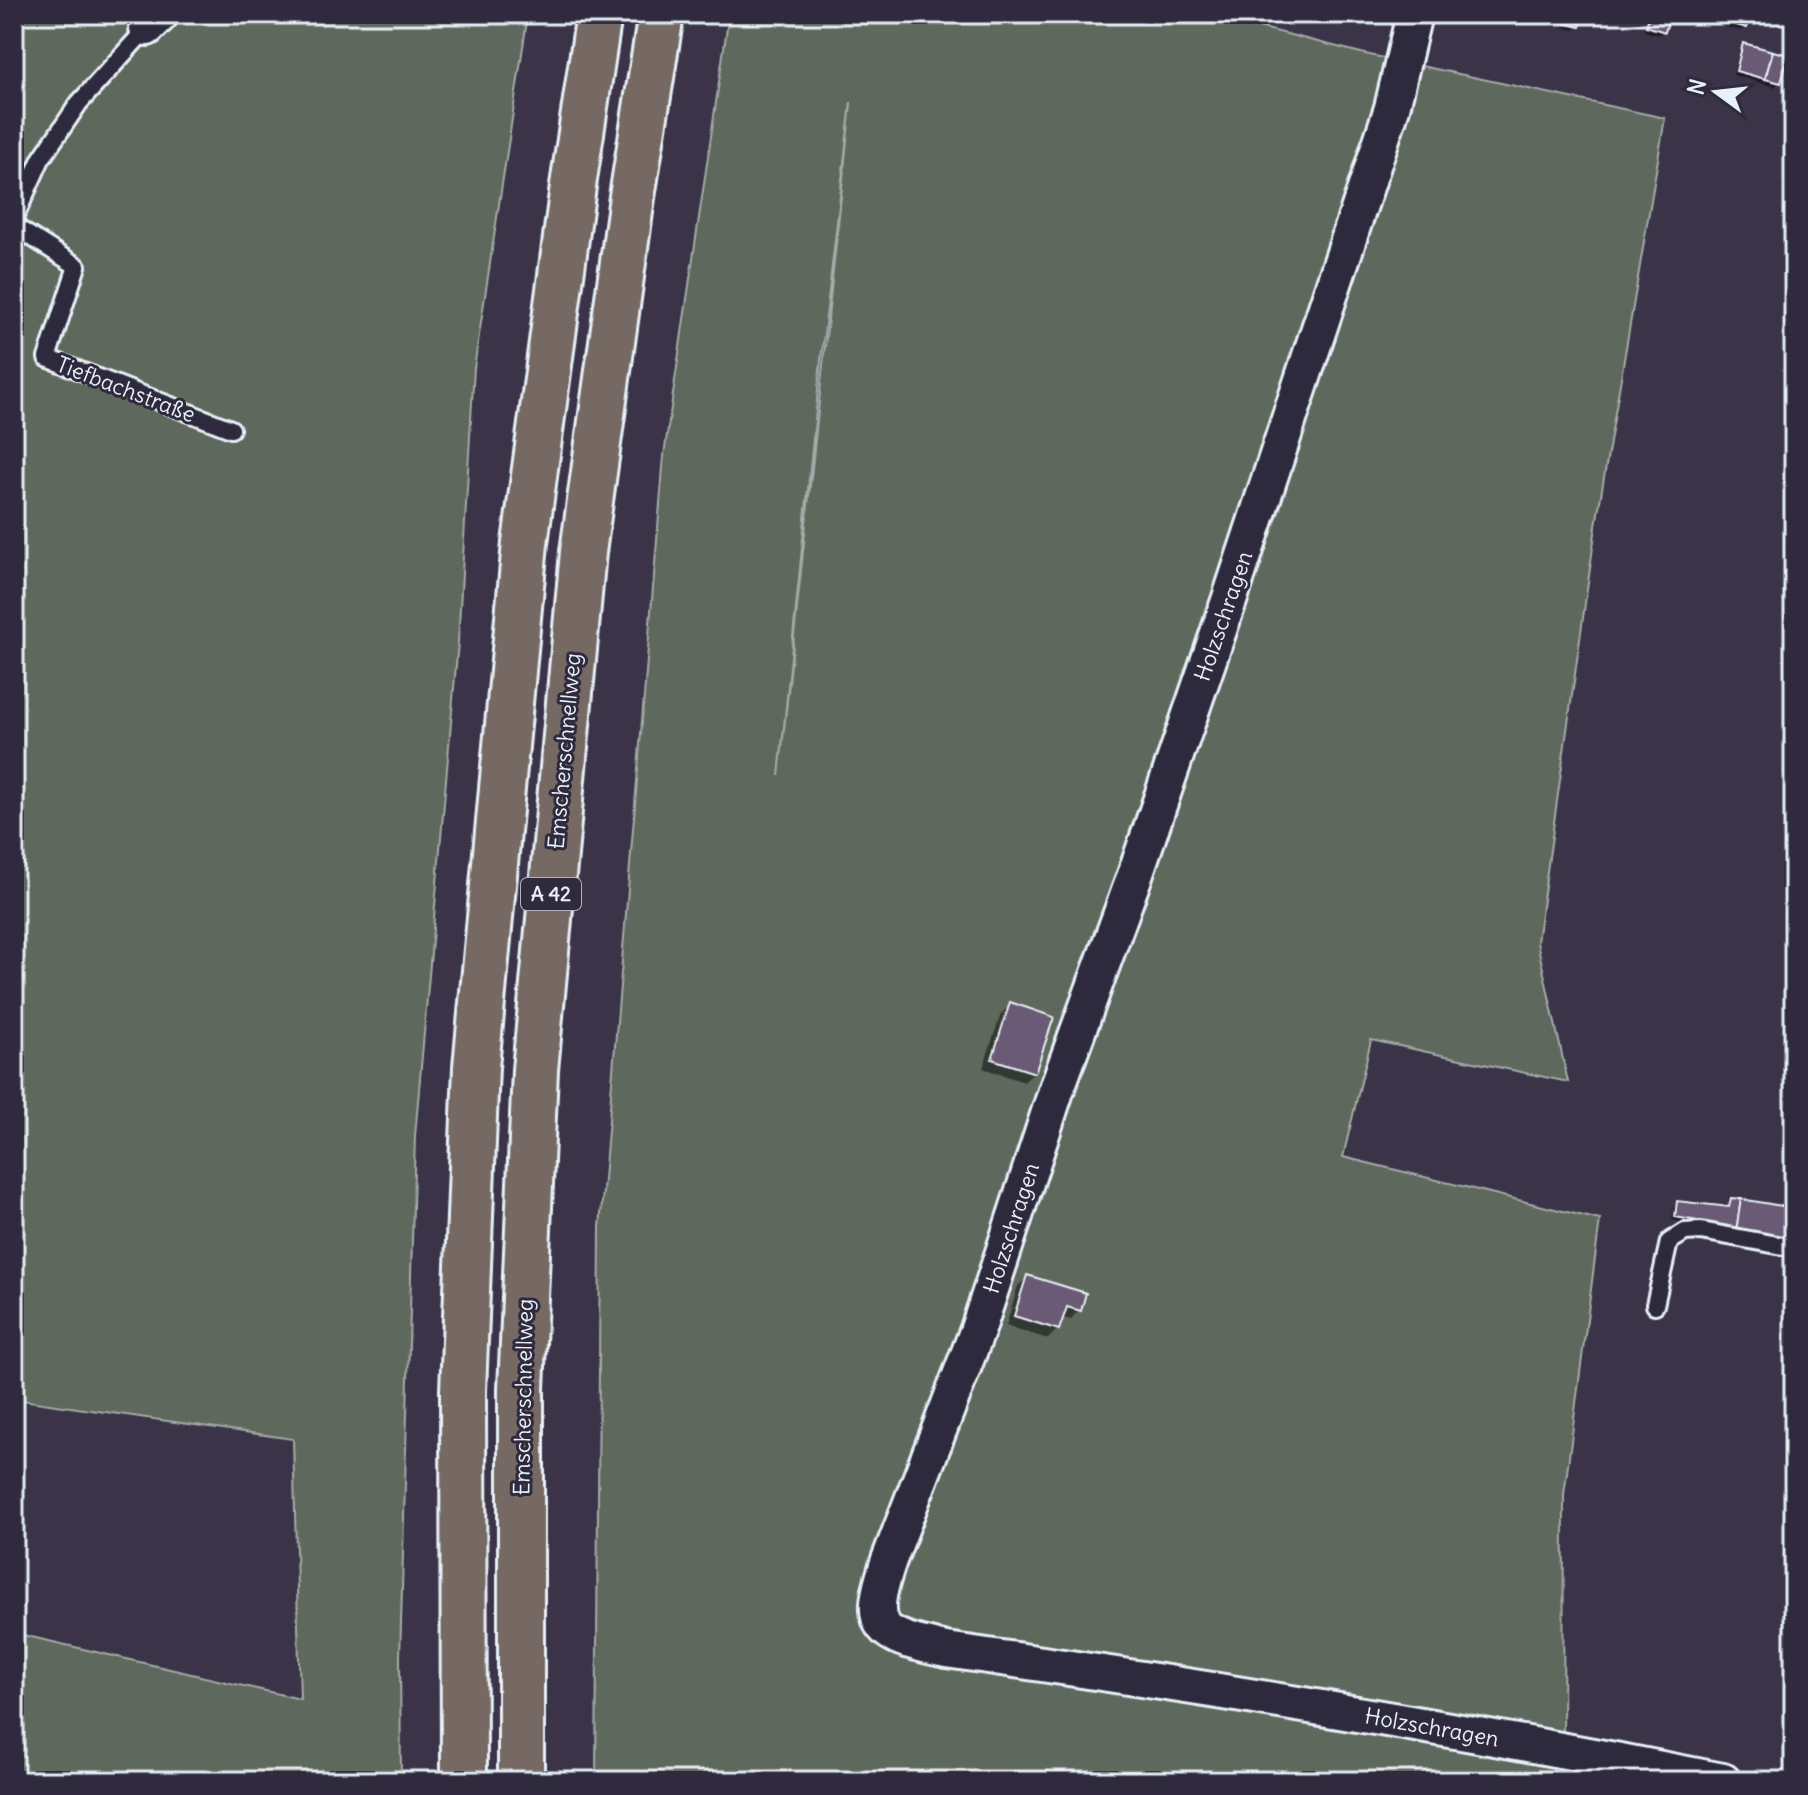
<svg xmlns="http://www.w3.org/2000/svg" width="1808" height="1795" font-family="Delius,sans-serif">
<rect width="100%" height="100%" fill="#3b3448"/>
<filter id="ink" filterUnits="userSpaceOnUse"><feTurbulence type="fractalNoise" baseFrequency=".0125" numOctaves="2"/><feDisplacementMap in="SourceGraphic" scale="16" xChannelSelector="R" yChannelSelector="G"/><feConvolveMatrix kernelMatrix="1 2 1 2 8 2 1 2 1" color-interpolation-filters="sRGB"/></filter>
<g filter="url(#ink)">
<g fill="#5f675b" stroke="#a4acaa" stroke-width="2" fill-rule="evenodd">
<polygon points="14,14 528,14 474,368 458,642 415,1136 400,1658 401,1781 14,1781 14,1633 300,1699 293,1439 14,1399"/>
<path d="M729,14H1208L1365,54L1665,118L1597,519L1537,942L1568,1082L1371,1040L1343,1157L1600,1220L1564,1495L1563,1750L1560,1766L1632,1781H596L600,1227L664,455ZM851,102V103L779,776L821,360Z"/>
</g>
<g fill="#0007">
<polygon points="1517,14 1525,14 1577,28 1574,30"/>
<polygon points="1648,14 1668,14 1663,31 1659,35 1644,31"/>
<polygon points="1695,14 1749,14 1745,26 1741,31 1694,18"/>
<polygon points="1744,46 1779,82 1775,87 1733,75 1740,50"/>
<polygon points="1794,167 1794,206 1783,206 1782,183 1793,173"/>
<polygon points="1011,1004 1034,1072 1024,1082 983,1068 1001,1014"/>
<polygon points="1731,1200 1794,1210 1794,1245 1672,1220 1674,1208 1678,1203 1726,1209"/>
<polygon points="1028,1277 1079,1310 1070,1320 1061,1317 1058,1329 1048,1339 1006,1326 1018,1286"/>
</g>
<g fill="#6a5a74" stroke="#e8f1f8" stroke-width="2">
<polygon points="1551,14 1584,14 1580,27 1550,19"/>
<polygon points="1650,14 1670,14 1665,32 1646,26"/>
<polygon points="1697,14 1751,14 1747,28"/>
<polygon points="1743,43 1773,51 1765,79 1736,71"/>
<polygon points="1773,51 1789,55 1781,83 1765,79"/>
<polygon points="1790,171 1794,171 1794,198 1791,198"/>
<polygon points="1010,1002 1054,1017 1035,1073 992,1059"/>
<polygon points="1731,1198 1741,1199 1737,1228 1675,1217 1677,1201 1729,1207"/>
<polygon points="1741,1199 1794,1208 1794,1241 1736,1231"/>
<polygon points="1027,1275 1086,1293 1081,1311 1067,1307 1059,1330 1014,1316"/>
</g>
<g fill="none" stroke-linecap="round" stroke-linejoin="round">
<defs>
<g id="service">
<polyline points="14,219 41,159 79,103 147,28"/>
<polyline points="14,226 77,266 47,358 231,429"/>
<polyline points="1655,1305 1669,1242 1685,1232 1701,1231 1794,1248"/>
</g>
<g id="minor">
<path d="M1414,14L1392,108L1230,598L1134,878L1056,1091L978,1329L889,1560C865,1630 878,1635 946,1650C1206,1687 1465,1730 1723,1781"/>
<polyline points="147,28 161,14"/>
</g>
<g id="motorway">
<polyline points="464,1781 463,1391 476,1067 525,543 573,186 599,14"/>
<polyline points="521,1781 521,1389 535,1070 583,552 632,197 661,14"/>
</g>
</defs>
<use href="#service" stroke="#e8f1f8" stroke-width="22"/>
<use href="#minor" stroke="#e8f1f8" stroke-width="40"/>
<use href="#motorway" stroke="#e8f1f8" stroke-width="50"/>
<use href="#service" stroke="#2f2a3d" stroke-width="16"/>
<use href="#minor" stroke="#2f2a3d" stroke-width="34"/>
<use href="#motorway" stroke="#766964" stroke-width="44"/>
</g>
</g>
<g text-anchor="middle" stroke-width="6" stroke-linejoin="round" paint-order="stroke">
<rect fill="#2f2a3d" stroke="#b0b5c0" stroke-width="2" x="521" y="878" width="60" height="32" rx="6"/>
<g font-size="20" font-weight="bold" fill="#e8f1f8">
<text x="551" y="901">A 42</text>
</g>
<g font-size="22" fill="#e8f1f8" stroke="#2f2a3d">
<text transform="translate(126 389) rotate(21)" y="8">Tiefbachstraße</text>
<text transform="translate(1223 616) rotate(-71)" y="8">Holzschragen</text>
<text transform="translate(564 751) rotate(-85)" y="8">Emscherschnellweg</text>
<text transform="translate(1011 1228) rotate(-72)" y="8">Holzschragen</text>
<text transform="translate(523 1397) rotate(-89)" y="8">Emscherschnellweg</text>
<text transform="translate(1432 1727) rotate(10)" y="8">Holzschragen</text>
</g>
</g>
<rect width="1808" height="1795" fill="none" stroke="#2f2a3d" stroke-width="48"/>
<rect x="24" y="24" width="1760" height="1747" fill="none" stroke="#e8f1f8" stroke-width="3" filter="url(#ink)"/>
<g transform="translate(1716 92) rotate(285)" stroke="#2f2a3d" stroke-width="6" paint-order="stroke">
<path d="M0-6L14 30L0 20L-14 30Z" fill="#e8f1f8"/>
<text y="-12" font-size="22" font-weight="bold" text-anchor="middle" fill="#e8f1f8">N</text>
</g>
</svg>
